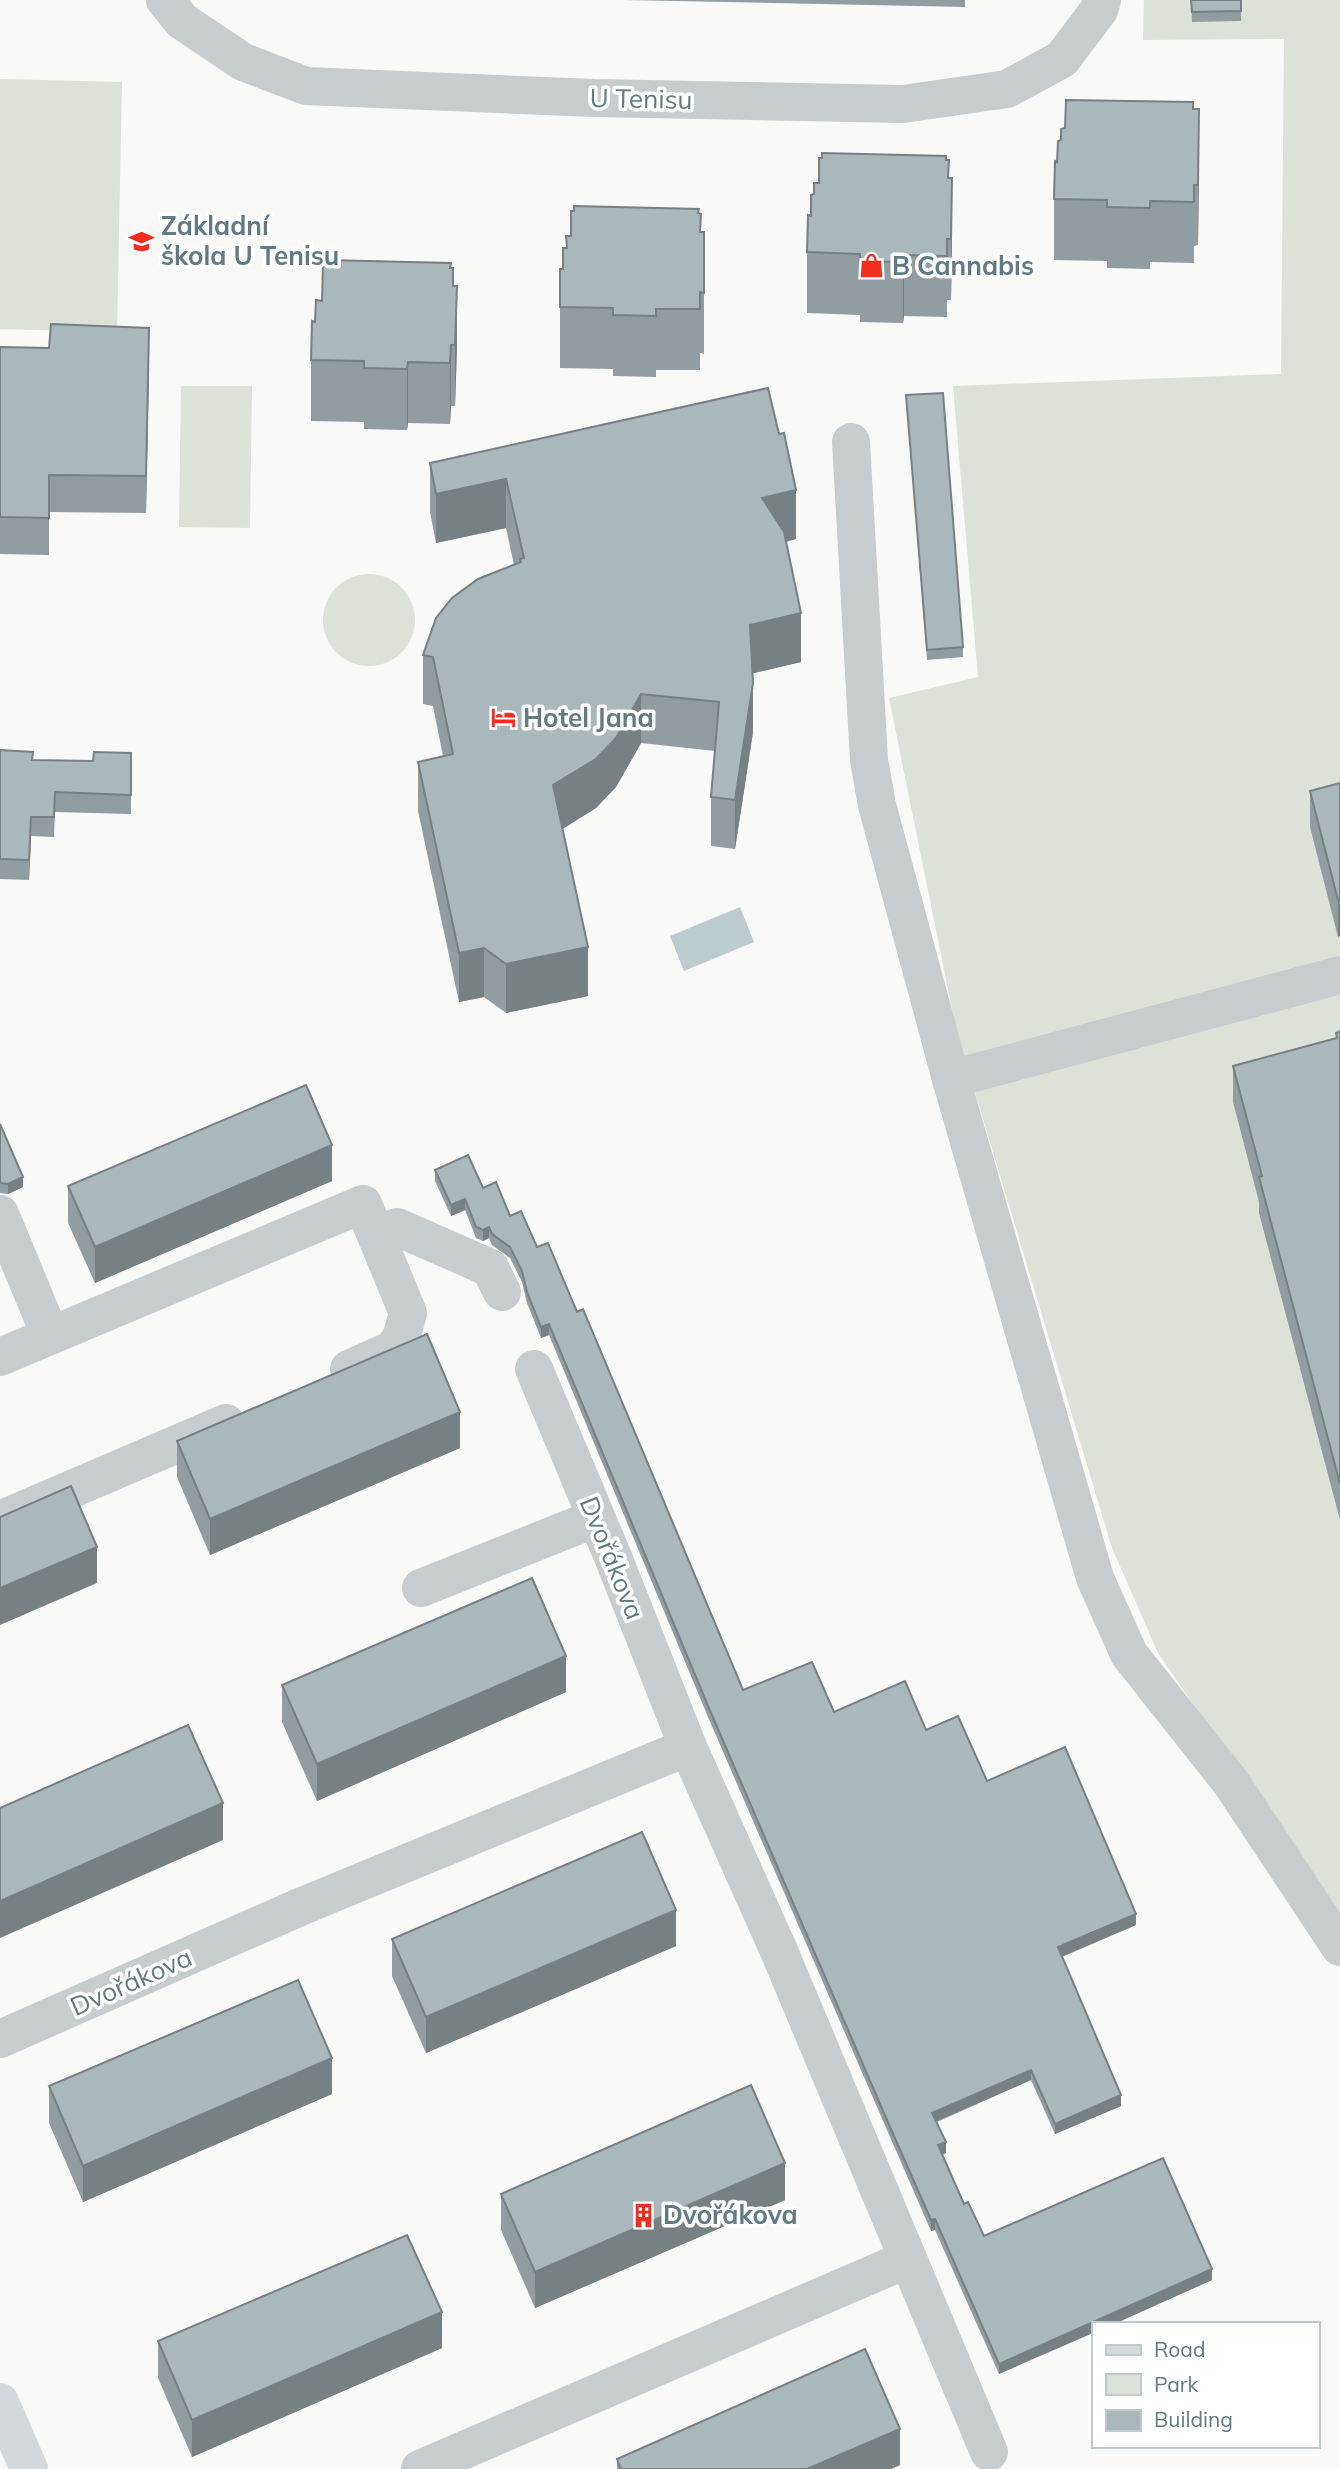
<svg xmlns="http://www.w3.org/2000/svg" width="1340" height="2469" font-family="Mulish,sans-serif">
<rect width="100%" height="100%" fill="#f9f9f7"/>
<g fill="#dce2d7">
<polygon points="1144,0 1340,0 1340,1919 1158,1653 1112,1548 956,1029 889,698 978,677 953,386 1281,374 1284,39 1143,40"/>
<polygon points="0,79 122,82 117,332 0,329"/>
<polygon points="181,386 252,386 250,528 179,527"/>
<circle cx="369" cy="620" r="46"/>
</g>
<polygon fill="#bcccce" points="740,907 754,942 684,971 670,936"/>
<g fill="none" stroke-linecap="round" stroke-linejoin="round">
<g stroke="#c7cccf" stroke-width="38">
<polyline points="165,0 182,21 243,62 306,86 594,98 903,104 1007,89 1062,59 1099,10 1102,0"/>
<polyline points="851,442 869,760 877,805 951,1079 1095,1578 1129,1654 1232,1784 1340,1947"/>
<polyline points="951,1079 1340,975"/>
<polyline points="0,1214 50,1335"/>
<polyline points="376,1235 397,1227 490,1268 502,1292"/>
<polyline points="0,1357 363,1204 408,1313 401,1338 392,1350 349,1369"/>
<polyline points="534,1369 613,1557 688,1747 779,1951 989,2452"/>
<polyline points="0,1520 226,1423"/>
<polyline points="421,1588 596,1518"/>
<polyline points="0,2039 300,1907 688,1747"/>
<polyline points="420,2469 908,2259"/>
</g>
<polyline stroke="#d3d9dc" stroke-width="38" points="0,2402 29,2469"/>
</g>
<g fill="#929da1">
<polygon points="624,0 965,0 965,7"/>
<polygon points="1191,0 1241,0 1241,21 1192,22"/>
<polygon points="946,160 949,178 952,239 951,300 947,300 947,317 904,316 903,323 860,322 860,315 807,313 807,252 811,216 819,183"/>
<polygon points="1057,162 1199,170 1198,245 1194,246 1194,263 1150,262 1150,269 1107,268 1107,261 1054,260 1054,199"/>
<polygon points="574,211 699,213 704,293 704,354 700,353 700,370 656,370 656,377 613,376 613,369 560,368 560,269 563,269 566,248 571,236"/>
<polygon points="451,268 457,347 455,406 451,406 450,424 408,423 407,430 364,429 364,422 311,421 311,360 315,322 322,301"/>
<polygon points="0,347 149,364 146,513 49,512 49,555 0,554"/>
<polygon points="906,395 963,647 963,657 927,660"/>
<polygon points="430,463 796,539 786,542 801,662 753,673 753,732 735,849 711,846 711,797 715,751 641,743 616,787 596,808 562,829 588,996 506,1013 484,997 459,1002 418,811 418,762 443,756 433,706 423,704 423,655 514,565 506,528 436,543 430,512"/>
<polygon points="0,750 33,760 93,761 131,753 131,814 55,812 54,837 31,836 29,880 0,879"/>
<polygon points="1340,783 1340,936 1338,937 1310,827 1310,791"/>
<polygon points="1340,1031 1340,1520 1259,1213 1259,1202 1233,1102 1233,1066 1336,1038 1336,1033"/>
<polygon points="0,1124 23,1187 8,1194 0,1193"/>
<polygon points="435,1170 483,1188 510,1216 743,1690 834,1712 926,1730 987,1781 1136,1925 1062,1957 1121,2106 1055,2134 1031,2080 937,2122 946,2153 942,2155 964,2204 984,2236 1212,2280 1114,2324 1093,2324 999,2374 935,2230 931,2231 890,2137 708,1717 549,1335 541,1338 527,1303 522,1282 510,1258 492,1245 489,1238 483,1241 476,1238 465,1210 451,1216 435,1181"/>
<polygon points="332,1181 95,1283 68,1223 68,1186"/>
<polygon points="177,1441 460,1448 210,1555 177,1477"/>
<polygon points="282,1685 566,1692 317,1801 282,1722"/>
<polygon points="392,1939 676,1946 426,2053 392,1976"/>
<polygon points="49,2086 332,2094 83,2202 49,2123"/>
<polygon points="501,2194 785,2200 535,2308 501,2230"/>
<polygon points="158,2341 442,2348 192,2457 158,2378"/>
<polygon points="617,2459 900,2465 891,2469 617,2469"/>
</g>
<g fill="#778083">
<polygon points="1199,109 1199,170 1198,245 1198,185"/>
<polygon points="952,178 952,239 951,300 951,239"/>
<polygon points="904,255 904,316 903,323 903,262"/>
<polygon points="457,286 457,347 455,406 455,345"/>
<polygon points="149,328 149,364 146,513 146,476"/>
<polygon points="451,345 451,406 450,424 450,363"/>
<polygon points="408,362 408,423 407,430 407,369"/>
<polygon points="506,479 506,528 436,543 436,494"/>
<polygon points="796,490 796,539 762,547 762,498"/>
<polygon points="801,613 801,662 750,674 750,625"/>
<polygon points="753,683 753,732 735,849 735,800"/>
<polygon points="641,694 641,743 616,787 596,808 553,835 553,785"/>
<polygon points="31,817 31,836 29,880 29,860"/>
<polygon points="1338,900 1340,900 1340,936 1338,937"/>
<polygon points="588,947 588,996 506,1013 506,964"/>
<polygon points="484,948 484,997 459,1002 459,953"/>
<polygon points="332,1145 332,1181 95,1283 95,1247"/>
<polygon points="23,1177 23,1187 8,1194 8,1184"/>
<polygon points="465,1199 465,1210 451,1216 451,1205"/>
<polygon points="489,1227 489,1238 483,1241 483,1230"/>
<polygon points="549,1324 549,1335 541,1338 541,1327"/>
<polygon points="460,1412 460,1448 210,1555 210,1519"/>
<polygon points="97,1547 97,1583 0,1625 0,1588"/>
<polygon points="566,1656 566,1692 317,1801 317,1764"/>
<polygon points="223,1803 223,1840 0,1938 0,1901"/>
<polygon points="676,1910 676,1946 426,2053 426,2017"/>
<polygon points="1136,1914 1136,1925 1058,1958 1058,1947"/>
<polygon points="332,2058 332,2094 83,2202 83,2166"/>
<polygon points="1031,2070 1031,2080 932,2123 932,2113"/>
<polygon points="1121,2095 1121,2106 1055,2134 1055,2124"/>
<polygon points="946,2142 946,2153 938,2156 938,2145"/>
<polygon points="785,2163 785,2200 535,2308 535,2272"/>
<polygon points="935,2219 935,2230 931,2231 931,2220"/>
<polygon points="1212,2269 1212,2280 1114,2324 1093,2324 1093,2333 999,2374 999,2364"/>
<polygon points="442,2312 442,2348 192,2457 192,2420"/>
<polygon points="900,2429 900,2465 891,2469 807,2469"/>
</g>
<g fill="#aab7bb" stroke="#778083" stroke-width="2">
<polygon points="1191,0 1241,0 1241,11 1192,12"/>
<polygon points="1066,100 1193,102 1193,109 1199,109 1198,185 1194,185 1194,202 1150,201 1150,208 1107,207 1107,200 1054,199 1055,161 1057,162 1058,141 1061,140 1061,129 1065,128"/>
<polygon points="822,153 946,156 946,160 949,160 948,178 952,178 951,239 947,239 947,256 904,255 903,262 860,261 860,254 807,252 808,215 811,216 811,195 814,194 814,183 819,183 819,158 822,158"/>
<polygon points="574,206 699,209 698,213 701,214 700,232 704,232 704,293 700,292 700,309 656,309 656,316 613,315 613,308 560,307 560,269 563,269 563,248 567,248 566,236 571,236 571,211 574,211"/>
<polygon points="326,260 451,263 450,268 453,268 453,286 457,286 455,345 451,345 450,363 408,362 407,369 364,368 364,361 311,360 312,321 315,322 316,300 322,301 323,264 326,264"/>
<polygon points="51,324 149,328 146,476 49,475 49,518 0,517 0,347 49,348"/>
<polygon points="768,388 779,434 784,433 796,490 762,498 784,532 801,613 750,625 753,683 735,800 711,797 719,702 641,694 616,738 596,759 553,785 588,947 506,964 484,948 459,953 418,762 453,754 433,657 423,655 436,618 452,598 478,579 521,562 520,559 524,558 506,479 436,494 430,463"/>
<polygon points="943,393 963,647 927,650 906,395"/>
<polygon points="0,750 33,752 32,760 93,761 94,752 131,753 131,795 55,792 54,817 31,817 29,860 0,859"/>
<polygon points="1340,783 1340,900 1338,900 1310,791"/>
<polygon points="1340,1031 1340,1484 1259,1177 1262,1176 1233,1066 1337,1038 1336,1033"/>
<polygon points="306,1085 332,1145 95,1247 68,1186"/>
<polygon points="0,1124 23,1177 8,1184 0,1183"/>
<polygon points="468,1155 483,1188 496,1182 510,1216 521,1211 537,1247 548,1243 577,1312 583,1309 743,1690 812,1662 834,1712 905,1681 926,1730 958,1716 987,1781 1065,1747 1136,1914 1058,1947 1121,2095 1055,2124 1031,2070 932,2113 946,2142 938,2145 964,2204 968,2202 984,2236 1163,2158 1212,2269 999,2364 935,2219 931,2220 890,2127 708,1706 549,1324 541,1327 527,1292 522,1271 510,1247 492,1234 489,1227 483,1230 476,1227 465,1199 451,1205 435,1170"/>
<polygon points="427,1334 460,1412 210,1519 177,1441"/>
<polygon points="71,1486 97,1547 0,1588 0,1517"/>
<polygon points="532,1578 566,1656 317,1764 282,1685"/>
<polygon points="188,1725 223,1803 0,1901 0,1808"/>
<polygon points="642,1832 676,1910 426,2017 392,1939"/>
<polygon points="298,1980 332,2058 83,2166 49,2086"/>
<polygon points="751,2085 785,2163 535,2272 501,2194"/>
<polygon points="407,2235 442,2312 192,2420 158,2341"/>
<polygon points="865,2349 900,2429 807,2469 621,2469 617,2459"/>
</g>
<defs>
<symbol id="school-bare" viewBox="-9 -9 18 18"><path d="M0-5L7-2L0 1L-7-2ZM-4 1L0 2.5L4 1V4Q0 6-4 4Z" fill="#f22c1e" stroke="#fff" stroke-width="2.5" paint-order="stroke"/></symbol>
<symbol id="shop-bare" viewBox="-9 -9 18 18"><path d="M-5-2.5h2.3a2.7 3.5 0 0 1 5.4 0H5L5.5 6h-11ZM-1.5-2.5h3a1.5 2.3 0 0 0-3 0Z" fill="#f22c1e" stroke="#fff" stroke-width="2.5" paint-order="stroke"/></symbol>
<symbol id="hotel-bare" viewBox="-9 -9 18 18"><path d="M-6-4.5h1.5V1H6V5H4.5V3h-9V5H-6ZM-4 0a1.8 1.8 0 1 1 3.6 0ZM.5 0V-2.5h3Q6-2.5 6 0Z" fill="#f22c1e" stroke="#fff" stroke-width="2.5" paint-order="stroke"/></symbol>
<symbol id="building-bare" viewBox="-9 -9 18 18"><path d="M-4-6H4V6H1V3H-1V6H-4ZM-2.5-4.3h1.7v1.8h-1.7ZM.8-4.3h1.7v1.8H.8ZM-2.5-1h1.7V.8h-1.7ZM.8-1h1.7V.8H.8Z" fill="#f22c1e" stroke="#fff" stroke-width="2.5" paint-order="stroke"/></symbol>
</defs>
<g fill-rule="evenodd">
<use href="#school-bare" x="124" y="224" width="35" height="35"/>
<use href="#shop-bare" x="854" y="248" width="35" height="35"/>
<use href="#hotel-bare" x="486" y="700" width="35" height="35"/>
<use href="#building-bare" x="626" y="2198" width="35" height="35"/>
</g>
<g text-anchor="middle" stroke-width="7" stroke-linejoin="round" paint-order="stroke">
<g font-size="26" fill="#627a84" stroke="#fff">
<text transform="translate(641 99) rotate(1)" y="9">U Tenisu</text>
<text transform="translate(612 1558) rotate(68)" y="9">Dvořákova</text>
<text transform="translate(131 1982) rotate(-24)" y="9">Dvořákova</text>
</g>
<g font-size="26" font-weight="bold" fill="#627a84" stroke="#fff" text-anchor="start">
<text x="161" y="235">Základní<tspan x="161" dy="30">škola U Tenisu</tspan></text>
<text x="892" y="275">B Cannabis</text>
<text x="523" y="727">Hotel Jana</text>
<text x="663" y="2224">Dvořákova</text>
</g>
</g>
<rect x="1092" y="2322" width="228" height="126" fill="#ffffff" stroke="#c0cace" stroke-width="2"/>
<rect x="1106" y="2345" width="35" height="10" fill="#d3d9dc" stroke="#c0cace" stroke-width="2"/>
<text x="1154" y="2357" font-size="21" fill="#627a84">Road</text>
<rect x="1106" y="2374" width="35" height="21" fill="#dce2d7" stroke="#c0cace" stroke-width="2"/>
<text x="1154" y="2392" font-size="21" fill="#627a84">Park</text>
<rect x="1106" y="2410" width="35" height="21" fill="#aab7bb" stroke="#c0cace" stroke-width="2"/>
<text x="1154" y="2427" font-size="21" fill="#627a84">Building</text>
</svg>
